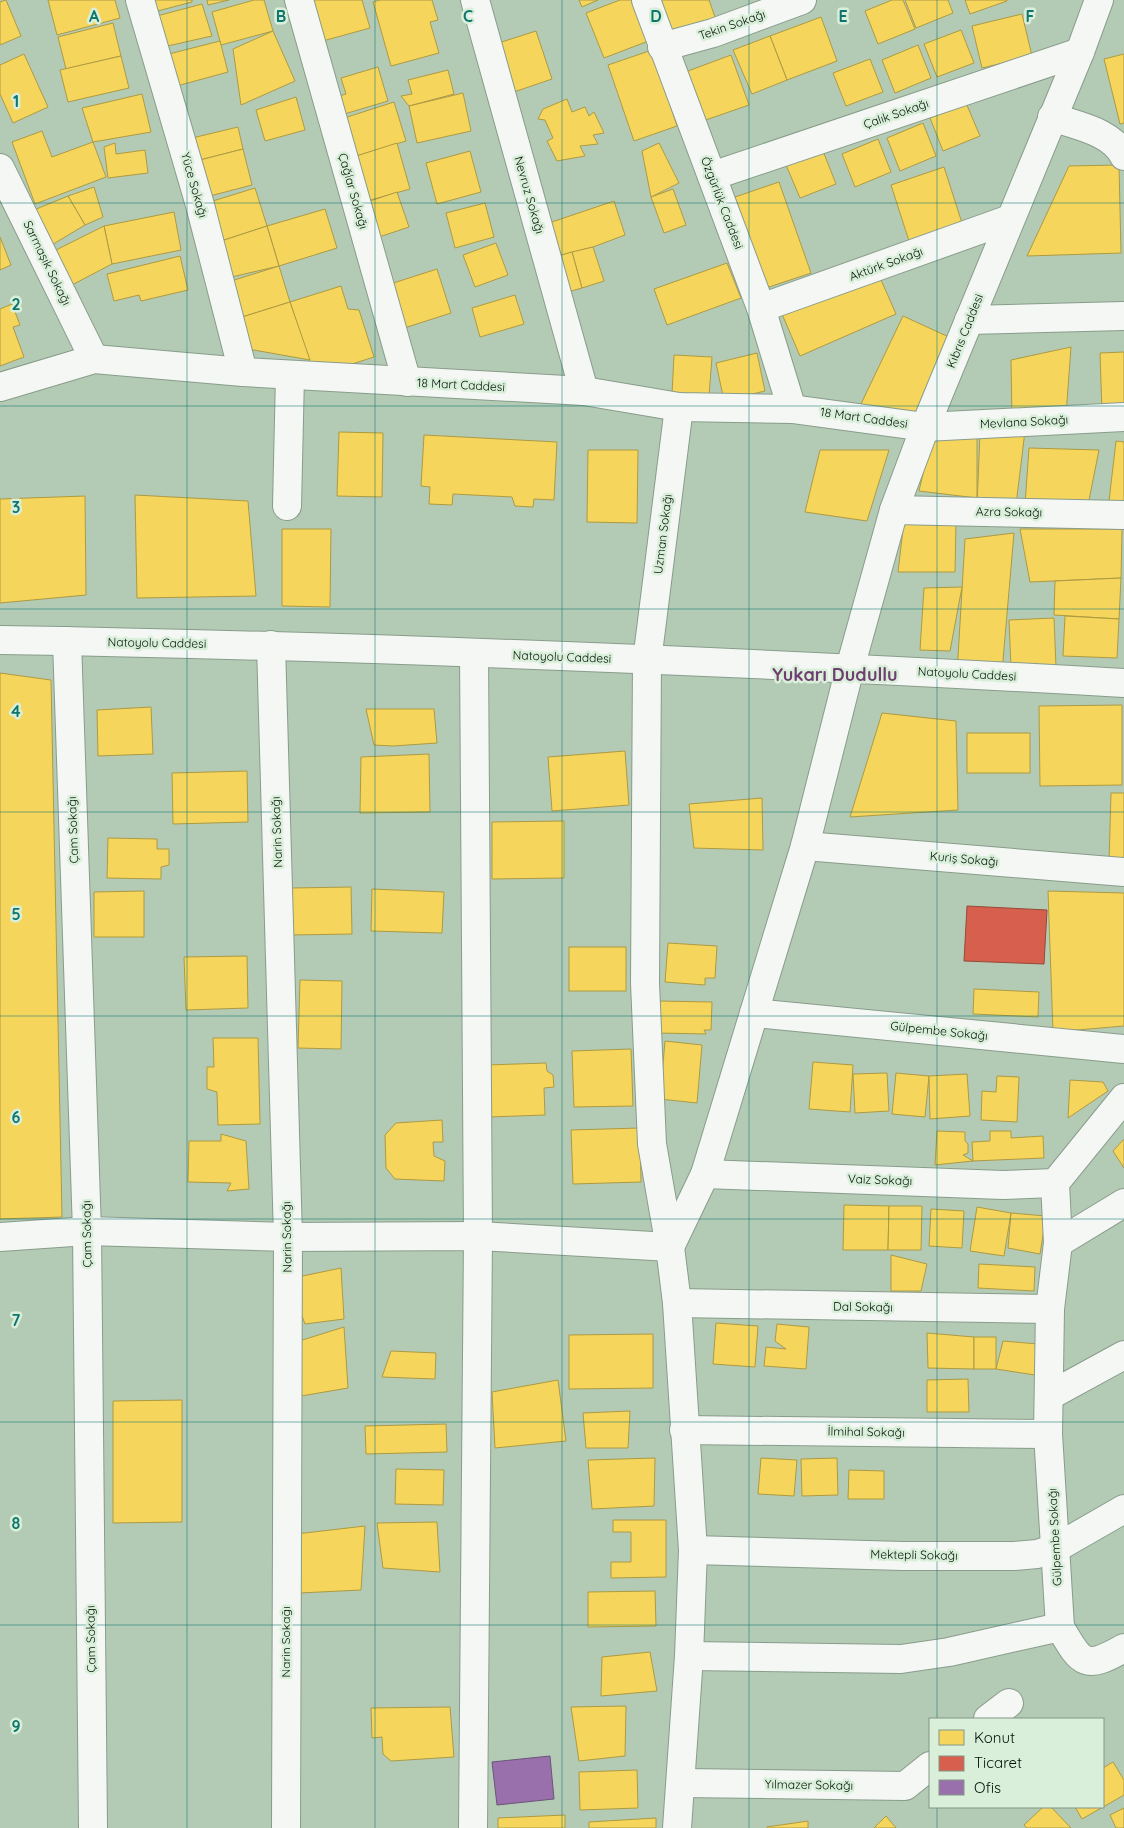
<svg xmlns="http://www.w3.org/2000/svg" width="1124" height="1828" font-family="Quicksand,sans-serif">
<rect width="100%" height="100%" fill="#b3cbb5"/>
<g fill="#f6d55c" stroke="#ad9a42">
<polygon points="6,0 21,36 0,45 0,2"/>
<polygon points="48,0 115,0 120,18 57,35"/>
<polygon points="147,0 192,0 192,2 150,13"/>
<polygon points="207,0 229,0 208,5"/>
<polygon points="254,0 264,0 273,31 221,45 212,12"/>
<polygon points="307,0 362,0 370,28 319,42"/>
<polygon points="380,0 432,0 438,20 430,22 439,53 391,66 373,2"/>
<polygon points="579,0 598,0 582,7"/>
<polygon points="620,0 636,0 651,40 604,58 586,13"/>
<polygon points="655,0 709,0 715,17 670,36"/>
<polygon points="892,0 903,0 915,29 878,44 865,11"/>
<polygon points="905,0 948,0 953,13 916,28"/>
<polygon points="965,0 1007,0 1007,1 970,14"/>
<polygon points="202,4 212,36 163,47 153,17"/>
<polygon points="1022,14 1032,56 982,68 972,26"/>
<polygon points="821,17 837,61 787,80 770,36"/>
<polygon points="113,23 121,56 66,69 58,37"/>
<polygon points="961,30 974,63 937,77 924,44"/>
<polygon points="273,31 295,81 241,105 233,49"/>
<polygon points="536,31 552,79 505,95 489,46"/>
<polygon points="770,36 787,80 752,94 733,50"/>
<polygon points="220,41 228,72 173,87 165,55"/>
<polygon points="918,45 931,78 895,93 882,60"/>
<polygon points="652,50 677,126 634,141 608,65"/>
<polygon points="24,54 48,107 13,123 0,94 0,65"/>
<polygon points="1124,54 1124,123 1120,124 1104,59"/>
<polygon points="731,55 749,105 697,123 680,74"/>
<polygon points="121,56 129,88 68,102 60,70"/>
<polygon points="870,59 883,92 846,106 833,73"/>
<polygon points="378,67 388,101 341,115 336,97 346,94 341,78"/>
<polygon points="448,70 454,94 409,106 401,96 412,94 408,80"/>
<polygon points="463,93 471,131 417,143 409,106"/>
<polygon points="142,94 151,132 93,142 82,108"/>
<polygon points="296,97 305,130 265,141 256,110"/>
<polygon points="567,99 572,112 585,107 589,116 594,112 604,133 593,135 598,144 580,146 585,156 557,161 547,141 553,138 545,120 538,119 543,109"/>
<polygon points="394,102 406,141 350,158 338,120"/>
<polygon points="966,103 980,136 943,151 930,118"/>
<polygon points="923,123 936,156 900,171 887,138"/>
<polygon points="238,127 243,149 196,161 188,139"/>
<polygon points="42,131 52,157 93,142 106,177 35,204 12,142"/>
<polygon points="878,139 891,172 855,187 842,154"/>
<polygon points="115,143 116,154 145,150 148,173 108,178 104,147"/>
<polygon points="397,143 410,189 367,201 350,158"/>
<polygon points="659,143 679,183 651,197 642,151"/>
<polygon points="243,149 252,185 206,197 196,161"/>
<polygon points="470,151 481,192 437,204 426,163"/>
<polygon points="823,151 836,184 800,198 786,165"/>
<polygon points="1119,165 1121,253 1027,256 1069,166"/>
<polygon points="944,167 962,223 909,241 891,185"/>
<polygon points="779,182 811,273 766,288 735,197"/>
<polygon points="94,187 103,217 85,225 68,196"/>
<polygon points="255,188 267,226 212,244 200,205"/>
<polygon points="673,189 686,225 664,233 651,197"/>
<polygon points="397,192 409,227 373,239 361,204"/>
<polygon points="68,196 85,225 50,246 29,212"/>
<polygon points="614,201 625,235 593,247 554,257 546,224"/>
<polygon points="485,203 494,237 455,248 446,213"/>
<polygon points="325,209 337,248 279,266 267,226"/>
<polygon points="174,212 181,250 112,264 104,226"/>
<polygon points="104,226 112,264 70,286 54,251"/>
<polygon points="267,226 279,266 223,279 212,244"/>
<polygon points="0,237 11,265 0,270"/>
<polygon points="496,243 508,275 475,287 463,255"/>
<polygon points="593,247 604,281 582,288 572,252"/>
<polygon points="572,252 582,288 564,293 554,257"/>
<polygon points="180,256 188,290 141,301 139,295 114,301 107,274"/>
<polygon points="727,263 741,298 667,325 654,289"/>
<polygon points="279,266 290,302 239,318 228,282"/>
<polygon points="437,269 451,313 398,330 384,286"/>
<polygon points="878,273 896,314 800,356 782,314"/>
<polygon points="341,286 348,309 359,310 374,357 314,376 290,302"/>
<polygon points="515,295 524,324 480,337 472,308"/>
<polygon points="290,302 310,360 248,349 239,318"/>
<polygon points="12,304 20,325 13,327 24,357 0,366 0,309"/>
<polygon points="903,316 951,338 914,417 860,406"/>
<polygon points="1071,347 1066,415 1012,420 1011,360"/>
<polygon points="1124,352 1124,411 1102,412 1100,353"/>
<polygon points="757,353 765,391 731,399 723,396 716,363"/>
<polygon points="674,355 712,357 709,396 672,394"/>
<polygon points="977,429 977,498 919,491 933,431"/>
<polygon points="1025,431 1016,505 977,506 980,433"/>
<polygon points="339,432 383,433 382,497 337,496"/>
<polygon points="424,435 557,442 554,500 534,499 533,507 515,506 512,497 453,494 452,505 429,504 430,487 421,486"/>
<polygon points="1116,441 1124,442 1124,502 1109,501"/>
<polygon points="1029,448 1099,450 1088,505 1025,505"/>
<polygon points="588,450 638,450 637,523 587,522"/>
<polygon points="820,450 889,450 867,521 805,512"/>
<polygon points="135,495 248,501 256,596 137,598"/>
<polygon points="85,496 86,595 0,603 0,499"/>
<polygon points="956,520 955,572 898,572 904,521"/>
<polygon points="282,529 331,529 330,607 282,606"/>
<polygon points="1020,529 1122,529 1121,578 1030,582"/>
<polygon points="1014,533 1002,672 957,674 965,539"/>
<polygon points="1121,578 1119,619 1054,615 1055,581"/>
<polygon points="962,587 950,651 920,650 924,588"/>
<polygon points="1065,616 1119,619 1117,658 1063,656"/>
<polygon points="1054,618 1056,667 1011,668 1009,620"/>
<polygon points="0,673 51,680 62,1217 0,1219"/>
<polygon points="1122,705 1122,785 1040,786 1039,706"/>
<polygon points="151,707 153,754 98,756 97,710"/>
<polygon points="366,709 434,709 437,743 393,746 374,745"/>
<polygon points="882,713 956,721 958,810 850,817"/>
<rect x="967" y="733" width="63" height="40"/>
<polygon points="625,751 629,805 552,811 548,757"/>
<polygon points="429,754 430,812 360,813 361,757"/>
<polygon points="247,771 248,822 173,824 172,773"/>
<polygon points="1111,793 1124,793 1124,863 1109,863"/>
<polygon points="762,798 763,850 694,848 689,804"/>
<polygon points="564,821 564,878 492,879 492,822"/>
<polygon points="108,838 157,839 157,849 169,849 169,865 161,867 161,879 107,878"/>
<polygon points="351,887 352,934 292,935 291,888"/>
<polygon points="372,889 444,892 442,933 371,931"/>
<polygon points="144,891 144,937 94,937 94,892"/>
<polygon points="1048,891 1124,893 1124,1026 1053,1032"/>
<polygon points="668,943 717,946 715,978 705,978 705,985 665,982"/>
<rect x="569" y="947" width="57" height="44"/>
<polygon points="247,956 248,1008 186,1010 184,957"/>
<polygon points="300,980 342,981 341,1049 298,1048"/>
<polygon points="974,989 1039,992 1038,1017 973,1014"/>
<polygon points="659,1001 712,1002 711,1030 704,1030 706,1034 658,1033"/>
<polygon points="213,1038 258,1038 260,1124 218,1125 217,1092 207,1089 207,1067 214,1067"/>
<polygon points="665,1041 702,1045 697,1103 660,1099"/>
<polygon points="631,1049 633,1106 574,1107 572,1051"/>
<polygon points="813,1062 853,1065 850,1112 809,1109"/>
<polygon points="546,1063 547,1071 553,1075 554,1087 544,1088 545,1115 489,1117 487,1065"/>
<polygon points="887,1073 889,1111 855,1113 853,1074"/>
<polygon points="896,1073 929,1076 925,1117 892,1114"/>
<polygon points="967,1074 970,1116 930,1119 929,1076"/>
<polygon points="997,1076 1019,1077 1017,1122 981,1120 982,1091 996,1092"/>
<polygon points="1070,1080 1103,1082 1108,1091 1068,1118"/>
<polygon points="442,1120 443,1142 433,1142 434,1156 445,1161 444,1181 395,1179 386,1168 385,1135 396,1123"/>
<polygon points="640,1128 641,1182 573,1184 571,1130"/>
<polygon points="937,1131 965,1132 965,1141 968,1144 968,1153 963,1155 973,1161 935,1165"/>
<polygon points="990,1131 1011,1131 1011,1138 1043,1136 1044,1158 973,1161 972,1142 990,1141"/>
<polygon points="221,1134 246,1141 249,1189 227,1191 231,1183 188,1182 189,1141 221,1141"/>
<polygon points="1124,1139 1124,1168 1113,1151"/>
<polygon points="844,1205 889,1206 888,1250 843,1250"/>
<polygon points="889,1206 922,1206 921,1250 888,1250"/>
<polygon points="977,1207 1011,1213 1004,1256 970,1251"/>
<polygon points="931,1209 964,1211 962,1248 929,1246"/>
<polygon points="1011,1213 1046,1216 1040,1254 1008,1248"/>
<polygon points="891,1255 927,1264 921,1291 891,1291"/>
<polygon points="979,1264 1035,1267 1034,1291 978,1288"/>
<polygon points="341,1268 344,1319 305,1324 288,1279"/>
<polygon points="716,1323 758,1326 755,1367 713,1364"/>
<polygon points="777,1324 809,1327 806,1369 764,1366 766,1347 786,1349 775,1341"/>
<polygon points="344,1327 348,1388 301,1396 296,1342"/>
<polygon points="927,1333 974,1337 974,1369 928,1368"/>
<polygon points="653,1334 653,1388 569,1389 569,1335"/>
<rect x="974" y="1337" width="22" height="32"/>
<polygon points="1003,1341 1038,1344 1035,1375 996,1369"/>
<polygon points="391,1351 436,1353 435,1379 382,1377"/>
<polygon points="968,1379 969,1412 927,1412 927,1380"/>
<polygon points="558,1380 566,1441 495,1448 492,1392"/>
<polygon points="182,1400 182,1522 113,1523 113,1401"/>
<polygon points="630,1411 628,1448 586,1448 583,1413"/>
<polygon points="446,1424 447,1452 366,1454 365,1426"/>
<polygon points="655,1458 654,1506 592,1509 588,1460"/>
<polygon points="761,1458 797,1460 794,1496 758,1494"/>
<polygon points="837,1458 838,1495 802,1496 801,1459"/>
<polygon points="396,1469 444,1470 443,1505 395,1504"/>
<polygon points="849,1470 884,1471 884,1499 848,1499"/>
<polygon points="613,1520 666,1520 666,1577 611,1578 611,1562 631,1562 631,1532 613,1532"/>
<polygon points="437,1522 440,1572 383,1568 377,1523"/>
<polygon points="365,1526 361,1590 299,1593 296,1534"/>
<polygon points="655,1591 656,1626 588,1627 588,1592"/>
<polygon points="650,1652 657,1691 601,1696 602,1657"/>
<polygon points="626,1706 625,1756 579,1761 571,1707"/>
<polygon points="450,1707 454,1757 391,1761 383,1754 382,1737 372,1738 371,1708"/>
<polygon points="1113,1762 1124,1780 1124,1795 1082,1819 1075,1807 1103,1807 1103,1768"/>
<polygon points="637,1770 638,1808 580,1810 579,1772"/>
<polygon points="1043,1807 1051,1807 1071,1828 1027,1828 1024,1825"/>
<polygon points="1124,1808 1124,1828 1116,1828 1110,1815"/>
<polygon points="565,1815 565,1828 498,1828 498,1818"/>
<polygon points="886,1816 896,1828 874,1828"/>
<polygon points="656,1818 656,1828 589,1828 589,1822"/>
<polygon points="808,1821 808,1828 767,1828 767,1827"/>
</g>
<polygon fill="#d6604d" stroke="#974837" points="967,906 1047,910 1044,964 964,961"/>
<polygon fill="#9970ab" stroke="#6c5479" points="550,1756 554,1799 497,1805 492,1762"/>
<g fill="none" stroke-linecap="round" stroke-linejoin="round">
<defs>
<g id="minor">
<polyline points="140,0 200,205 243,372"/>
<polyline points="299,0 407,382"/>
<polyline points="475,0 584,391"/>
<polyline points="646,0 761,308 792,409"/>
<polyline points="662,47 713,33 802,0"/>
<path d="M1052,117C1077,126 1111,131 1124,156"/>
<polyline points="0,168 94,359"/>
<polyline points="712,176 1080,52"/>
<polyline points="761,308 1010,219"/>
<polyline points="969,320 1124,316"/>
<polyline points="0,387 94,359 243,372 584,391 679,407 792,409 925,427 1124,417"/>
<polyline points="287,506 290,375"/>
<polyline points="894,510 1124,515"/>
<polyline points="67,641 87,1231 93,1828"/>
<polyline points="271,645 288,1237 286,1828"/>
<polyline points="805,846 1124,872"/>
<polyline points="754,1013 1124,1049"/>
<polyline points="705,1174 1003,1185 1055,1183"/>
<polyline points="0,1237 87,1231 288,1237 478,1236 670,1247 705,1174 754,1013 805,846 850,668 894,510 925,427 1080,52 1099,0"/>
<polyline points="1058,1243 1124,1203"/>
<polyline points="677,1303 1050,1309"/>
<polyline points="1049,1396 1124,1355"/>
<polyline points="684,1430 1048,1434"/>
<polyline points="693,1550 902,1556 1014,1556 1037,1554 1056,1548 1124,1509"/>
<path d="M1060,1627C1081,1663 1084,1671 1124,1648"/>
<polyline points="689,1656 901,1659 949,1652 1060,1627 1048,1434 1050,1309 1058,1243 1055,1183 1124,1098"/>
<polyline points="988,1719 1009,1703"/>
<polyline points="682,1783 905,1786 930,1766"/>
<polyline points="473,1828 478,1236 474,653"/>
<polyline points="677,1828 689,1656 693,1550 677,1303 670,1247 652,1144 645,983 647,661 679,407"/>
</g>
<path id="major" d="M0,640C375,646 750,662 1124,683"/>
</defs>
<use href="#minor" stroke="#899c8b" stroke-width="30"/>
<use href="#major" stroke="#899c8b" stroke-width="30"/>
<use href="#minor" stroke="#f4f7f4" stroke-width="28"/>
<use href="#major" stroke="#f4f7f4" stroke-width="28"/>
</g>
<path fill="none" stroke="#0f766e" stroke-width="1" stroke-opacity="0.55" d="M187,0V1828M375,0V1828M562,0V1828M749,0V1828M937,0V1719M0,203H1124M0,406H1124M0,609H1124M0,812H1124M0,1016H1124M0,1219H1124M0,1422H1124M0,1625H1124M937,1807V1828"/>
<g text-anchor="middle" stroke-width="5" stroke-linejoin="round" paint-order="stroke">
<g font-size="12" fill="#031105" stroke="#d9efda">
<text transform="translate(732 25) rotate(-19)" y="4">Tekin Sokağı</text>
<text transform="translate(896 114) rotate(-19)" y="4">Çalık Sokağı</text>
<text transform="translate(194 185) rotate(74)" y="4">Yüce Sokağı</text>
<text transform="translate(353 191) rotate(74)" y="4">Çağlar Sokağı</text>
<text transform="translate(529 195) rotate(74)" y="4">Nevruz Sokağı</text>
<text transform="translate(722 203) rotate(69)" y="4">Özgürlük Caddesi</text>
<text transform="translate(47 263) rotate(64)" y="4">Sarmaşık Sokağı</text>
<text transform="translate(886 264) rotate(-20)" y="4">Aktürk Sokağı</text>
<text transform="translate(965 331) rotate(-68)" y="4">Kıbrıs Caddesi</text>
<text transform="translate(461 385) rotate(3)" y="4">18 Mart Caddesi</text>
<text transform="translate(864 418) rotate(8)" y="4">18 Mart Caddesi</text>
<text transform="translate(1024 422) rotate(-3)" y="4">Mevlana Sokağı</text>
<text transform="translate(1009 512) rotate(1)" y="4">Azra Sokağı</text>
<text transform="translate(663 534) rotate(-83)" y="4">Uzman Sokağı</text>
<text transform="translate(157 643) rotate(1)" y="4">Natoyolu Caddesi</text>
<text transform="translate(562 657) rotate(2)" y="4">Natoyolu Caddesi</text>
<text transform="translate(967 674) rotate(3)" y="4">Natoyolu Caddesi</text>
<text transform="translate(73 830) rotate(-92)" y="4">Çam Sokağı</text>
<text transform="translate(277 832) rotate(-92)" y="4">Narin Sokağı</text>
<text transform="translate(964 859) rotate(5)" y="4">Kuriş Sokağı</text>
<text transform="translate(939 1031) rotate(6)" y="4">Gülpembe Sokağı</text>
<text transform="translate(880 1180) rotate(2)" y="4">Vaiz Sokağı</text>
<text transform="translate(87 1234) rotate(-91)" y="4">Çam Sokağı</text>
<text transform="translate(287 1237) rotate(-91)" y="4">Narin Sokağı</text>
<text transform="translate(863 1307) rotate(1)" y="4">Dal Sokağı</text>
<text transform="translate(866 1432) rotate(1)" y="4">İlmihal Sokağı</text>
<text transform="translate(1055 1537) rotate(-93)" y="4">Gülpembe Sokağı</text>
<text transform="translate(914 1555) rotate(1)" y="4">Mektepli Sokağı</text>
<text transform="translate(91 1639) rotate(-91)" y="4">Çam Sokağı</text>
<text transform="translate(286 1642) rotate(-90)" y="4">Narin Sokağı</text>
<text transform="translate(809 1785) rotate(1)" y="4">Yılmazer Sokağı</text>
</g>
<g font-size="18" font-weight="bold" fill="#703e70" stroke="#d9efda">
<text x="835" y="681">Yukarı Dudullu</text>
</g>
</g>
<g font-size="16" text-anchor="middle" font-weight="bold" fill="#0f766e" stroke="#d9efda" stroke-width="5" stroke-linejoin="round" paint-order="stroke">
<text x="94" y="22">A</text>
<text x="281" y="22">B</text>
<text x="468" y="22">C</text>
<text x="656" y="22">D</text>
<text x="843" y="22">E</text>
<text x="1030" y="22">F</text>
<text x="16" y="107">1</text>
<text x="16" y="310">2</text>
<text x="16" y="513">3</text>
<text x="16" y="717">4</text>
<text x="16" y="920">5</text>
<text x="16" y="1123">6</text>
<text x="16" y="1326">7</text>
<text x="16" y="1529">8</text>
<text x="16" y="1732">9</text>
</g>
<rect x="929" y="1718" width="175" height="90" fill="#d9efda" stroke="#839685"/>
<rect x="939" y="1730" width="25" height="15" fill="#f6d55c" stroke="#839685"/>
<text x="974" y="1743" font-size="15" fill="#031105">Konut</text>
<rect x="939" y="1756" width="25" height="15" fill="#d6604d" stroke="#839685"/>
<text x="974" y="1768" font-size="15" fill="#031105">Ticaret</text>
<rect x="939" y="1780" width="25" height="15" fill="#9970ab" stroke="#839685"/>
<text x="974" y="1793" font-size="15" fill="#031105">Ofis</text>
</svg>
